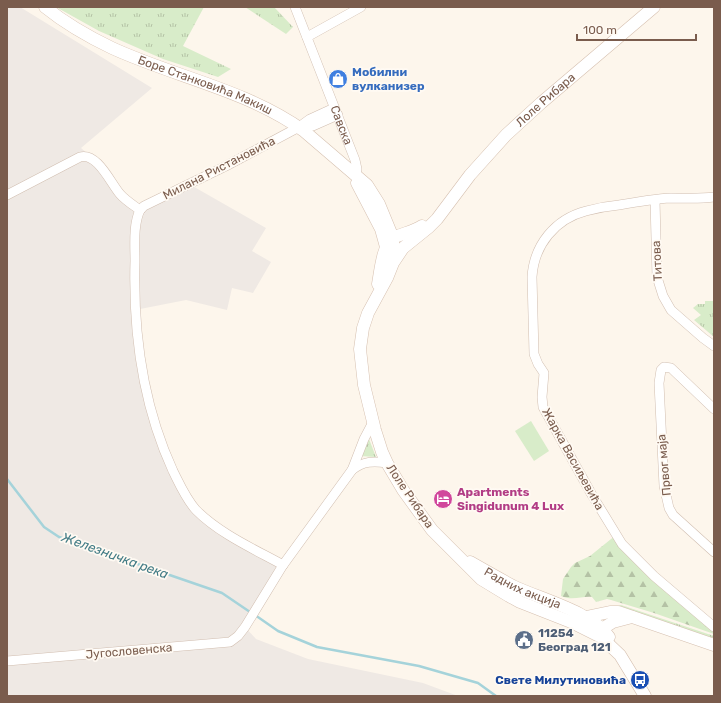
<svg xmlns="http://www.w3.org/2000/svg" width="721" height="703" font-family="Rubik,sans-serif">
<defs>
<pattern id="grass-tufts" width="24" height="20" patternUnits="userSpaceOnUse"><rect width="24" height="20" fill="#d8ecc9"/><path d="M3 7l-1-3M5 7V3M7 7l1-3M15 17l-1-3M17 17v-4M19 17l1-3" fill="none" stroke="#b4c2a5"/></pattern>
<pattern id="forest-firs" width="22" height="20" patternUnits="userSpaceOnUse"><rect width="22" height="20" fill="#d8ecc9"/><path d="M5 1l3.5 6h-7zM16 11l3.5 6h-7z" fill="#b4c2a5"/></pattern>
</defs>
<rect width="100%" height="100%" fill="#fdf6ec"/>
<polygon fill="#efe9e4" points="7,7 20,7 152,88 81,148 96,161 140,210 189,184 266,228 252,251 271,262 253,293 232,288 227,310 186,300 135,310 160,438 196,510 283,565 245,627 256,639 308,659 423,683 458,696 7,696"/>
<g fill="url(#grass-tufts)">
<polygon points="56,7 204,7 183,46 231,69 218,77 163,59 99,31"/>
<polygon points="245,7 274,7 293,27 286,34"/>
<polygon points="705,301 713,301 714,337 694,320 701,315 693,308 698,304 705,304"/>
<polygon points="369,439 376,457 360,456"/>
<polygon points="621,605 714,636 714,639 618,608 618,606"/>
</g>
<path fill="url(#forest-firs)" d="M616,535L714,627V634L654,613L611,600L607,599L596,602L592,597C582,596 572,601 561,596L563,579L571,567L575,563L590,556Z"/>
<polygon fill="#d8ecc9" points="531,421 549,451 534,461 515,431"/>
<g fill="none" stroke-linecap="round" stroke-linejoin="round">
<g stroke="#a5d3da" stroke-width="2.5">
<polyline points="7,479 44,527 59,537 222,593 250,612"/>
<polyline points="255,615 278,631 317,647 419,666 478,683 496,696"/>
</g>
<defs>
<g id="street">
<path id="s1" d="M295,7L355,160L357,169L356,176"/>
<polyline points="307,37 361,7"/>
<polyline points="299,127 313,126 338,115"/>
<path d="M7,195L80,157C97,152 110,182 120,194C125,200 133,205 140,210"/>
<path d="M714,197C700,199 686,198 671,198C654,199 636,202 619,205C608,206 597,208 586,211C555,219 534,245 532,277L534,354L538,364L544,373L542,397L543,407L592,495L622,544L654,576L714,627"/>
<polyline points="655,200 657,277 663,296 671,310 703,338 714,346"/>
<path d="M140,210C133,225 135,245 135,261C133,332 143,406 173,471C180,485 186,499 196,510C220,534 254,549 283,565"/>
<polyline points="140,210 144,206 226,166 299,127 310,119 334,108"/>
<polyline points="714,409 671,368 664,367 661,370 659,383 664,486 669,508 673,515 714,552"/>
<path d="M352,470C363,461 374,461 387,463"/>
<polyline points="7,661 230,642 238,636 245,627 283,565 352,470 364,439 373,422"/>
</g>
<g id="secondary">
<path id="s2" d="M45,7C66,24 89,37 112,48C175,77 247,90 304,131L367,185L379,204L393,238V262"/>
<polyline points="357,183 381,229 386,247 390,250"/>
<path d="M378,284C380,273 383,243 393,238C403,233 413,232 422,226"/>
<path id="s3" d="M470,562C484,570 498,578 513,586C540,599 592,612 609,637"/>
<polyline points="586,617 610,612 618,612 714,645"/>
<polyline points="597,632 613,622 632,617"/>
<path id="s4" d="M645,696L620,655L601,637L571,622L520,602L509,596L481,579L432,530L403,490L387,463L382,452L375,430L364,385L360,349L363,328L368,313L387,278L393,263L403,248L429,227L437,219L470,175L506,135L541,103L654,7"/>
</g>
</defs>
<use href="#street" stroke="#d1beb0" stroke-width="10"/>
<use href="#secondary" stroke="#d6c0b0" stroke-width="13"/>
<use href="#street" stroke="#fff" stroke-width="9"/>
<use href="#secondary" stroke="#fff" stroke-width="12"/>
</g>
<defs>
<symbol id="shop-disc" viewBox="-11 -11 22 22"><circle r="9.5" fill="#3f7fe0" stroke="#fffaf3"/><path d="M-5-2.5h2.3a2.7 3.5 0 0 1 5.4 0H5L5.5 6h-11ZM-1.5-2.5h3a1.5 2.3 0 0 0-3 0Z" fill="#fff"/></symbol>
<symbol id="hotel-disc" viewBox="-11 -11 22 22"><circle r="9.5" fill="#d1479c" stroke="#fffaf3"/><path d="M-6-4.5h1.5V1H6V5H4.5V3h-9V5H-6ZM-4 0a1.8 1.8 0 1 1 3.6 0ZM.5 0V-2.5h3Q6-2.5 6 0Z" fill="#fff"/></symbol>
<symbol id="civic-disc" viewBox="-11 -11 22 22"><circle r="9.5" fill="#5c6f8a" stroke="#fffaf3"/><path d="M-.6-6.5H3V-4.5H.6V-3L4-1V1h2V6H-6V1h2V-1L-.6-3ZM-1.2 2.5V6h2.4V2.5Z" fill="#fff"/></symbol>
<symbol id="bus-disc" viewBox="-11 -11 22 22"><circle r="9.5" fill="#1a4fb4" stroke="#fffaf3"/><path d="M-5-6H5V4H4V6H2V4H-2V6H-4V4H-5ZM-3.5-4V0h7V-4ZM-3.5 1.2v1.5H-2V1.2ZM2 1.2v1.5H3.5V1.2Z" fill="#fff"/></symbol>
</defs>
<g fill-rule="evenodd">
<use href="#shop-disc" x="327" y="68" width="22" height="22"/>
<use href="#hotel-disc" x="432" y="488" width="22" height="22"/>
<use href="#civic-disc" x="513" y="629" width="22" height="22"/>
<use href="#bus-disc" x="629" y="669" width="22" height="22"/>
</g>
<g text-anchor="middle" stroke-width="3.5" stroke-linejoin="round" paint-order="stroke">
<g font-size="12" font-weight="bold" fill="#366cbe" stroke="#fffaf3" text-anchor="start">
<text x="352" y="76">Мобилни<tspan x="352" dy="14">вулканизер</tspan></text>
</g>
<g font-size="12" fill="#7a5c4d" stroke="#fffaf3">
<text dy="4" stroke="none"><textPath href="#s2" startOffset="179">Боре Станковића Макиш</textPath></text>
<text dy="4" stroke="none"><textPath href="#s4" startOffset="793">Лоле Рибара</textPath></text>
<text dy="4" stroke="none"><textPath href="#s1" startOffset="127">Савска</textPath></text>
<text transform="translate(219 168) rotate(-27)" y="4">Милана Ристановића</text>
<text transform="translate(657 261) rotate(-93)" y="4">Титова</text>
<text transform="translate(573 459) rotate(61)" y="4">Жарка Васиљевића</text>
<text transform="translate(664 465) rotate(-95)" y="4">Првог маја</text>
<text transform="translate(410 496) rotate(56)" y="4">Лоле Рибара</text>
<text dy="4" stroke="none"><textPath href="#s3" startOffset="59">Радних акција</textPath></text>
<text transform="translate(129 651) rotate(-5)" y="4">Југословенска</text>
</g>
<g font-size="12" font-weight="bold" fill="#b23c85" stroke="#fffaf3" text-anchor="start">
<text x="457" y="496">Apartments<tspan x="457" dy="14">Singidunum 4 Lux</tspan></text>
</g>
<g font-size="12" font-weight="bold" fill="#4e5e75" stroke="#fffaf3" text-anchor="start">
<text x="538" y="637">11254<tspan x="538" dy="14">Београд 121</tspan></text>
</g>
<g font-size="12" font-weight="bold" fill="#164399" stroke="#fffaf3" text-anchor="end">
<text x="626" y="684">Свете Милутиновића</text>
</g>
<g font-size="13" font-style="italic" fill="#437c86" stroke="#fffaf3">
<text transform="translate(115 555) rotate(20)" y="5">Железничка река</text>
</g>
</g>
<rect width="721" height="703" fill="none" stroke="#7a5c4d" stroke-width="16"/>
<path d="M577 34v6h119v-6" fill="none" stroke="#7a5c4d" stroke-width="2"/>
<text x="583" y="34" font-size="12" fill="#7a5c4d" stroke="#fffaf3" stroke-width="3" paint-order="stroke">100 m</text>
</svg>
